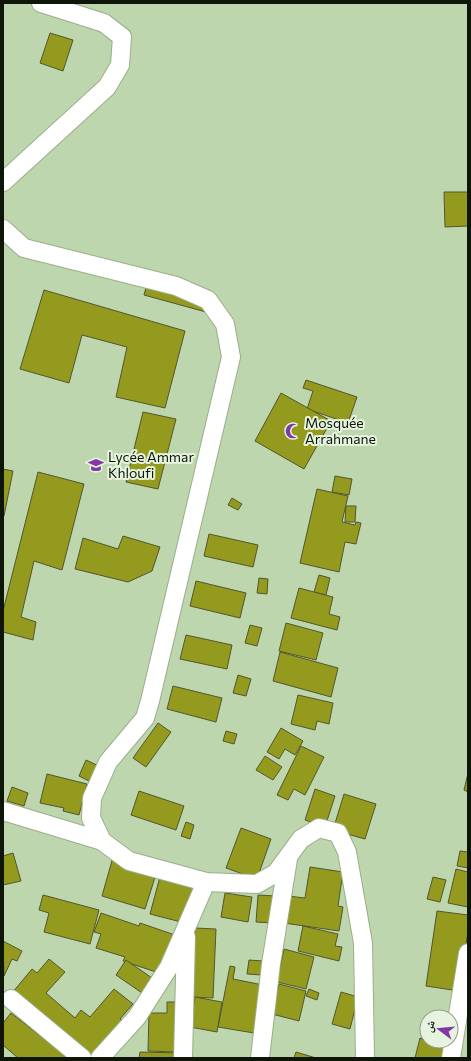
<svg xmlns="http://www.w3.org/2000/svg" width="471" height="1061" font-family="Commissioner,'Noto Naskh Arabic',sans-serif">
<rect width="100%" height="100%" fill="#bed6ae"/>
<g fill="#939a1d" stroke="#52562e">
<polygon points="50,33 73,40 63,71 40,63"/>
<polygon points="444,192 468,192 468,226 445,227"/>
<polygon points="148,280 210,296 206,312 144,295"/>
<polygon points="44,290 185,331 165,408 116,397 127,347 82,335 69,383 20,369"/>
<polygon points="306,380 357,397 348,423 307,409 313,391 303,388"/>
<polygon points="281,393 331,421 304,469 255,441"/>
<polygon points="143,412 176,419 158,489 126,482"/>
<polygon points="3,469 13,471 4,516 3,516"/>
<polygon points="38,472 84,484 62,570 34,561 21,617 36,622 33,640 3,632 3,611"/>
<polygon points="335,476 352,479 349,495 332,492"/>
<polygon points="317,489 348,496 342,522 355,525 356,522 361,523 356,544 345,542 339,572 300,563"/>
<polygon points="232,498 242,504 238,510 228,505"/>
<polygon points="346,506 356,506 355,522 345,522"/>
<polygon points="209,534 258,545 253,567 204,556"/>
<polygon points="123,536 160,547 152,571 128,582 75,569 83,538 118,549"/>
<polygon points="319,575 330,578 326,595 314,592"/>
<polygon points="259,578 268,579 267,594 257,593"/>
<polygon points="196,581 246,593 240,618 190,606"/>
<polygon points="299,588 333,597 329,614 340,617 337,630 291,618"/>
<polygon points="286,623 323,633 316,660 279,651"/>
<polygon points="250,625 262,628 257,646 245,643"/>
<polygon points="186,635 232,645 227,669 180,659"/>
<polygon points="280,652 338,668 331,697 273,681"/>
<polygon points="238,675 251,679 246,696 233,693"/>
<polygon points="173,686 222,698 216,722 167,709"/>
<polygon points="298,695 333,703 329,724 317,721 315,730 291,724"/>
<polygon points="158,723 171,732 146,767 133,758"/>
<polygon points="281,728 303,741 295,755 285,749 279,759 267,752"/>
<polygon points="226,731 237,734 234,744 223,741"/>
<polygon points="301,746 324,757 305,795 294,789 288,800 277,795"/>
<polygon points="265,756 282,767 273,780 256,770"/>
<polygon points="86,760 101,767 93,783 79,776"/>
<polygon points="468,773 468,792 464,790"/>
<polygon points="47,774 87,784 79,815 63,811 64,808 40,803"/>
<polygon points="12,787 28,793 24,806 7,801"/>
<polygon points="315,789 335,796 325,827 305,820"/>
<polygon points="139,791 184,806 176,830 131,815"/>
<polygon points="344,794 376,804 365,839 333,830"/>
<polygon points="186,822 194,825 190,839 181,836"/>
<polygon points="241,828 271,839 257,879 226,868"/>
<polygon points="460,851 468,852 468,868 457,866"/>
<polygon points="13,853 21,881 3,885 3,856"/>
<polygon points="113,857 157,871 145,909 102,896"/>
<polygon points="310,867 343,872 338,906 343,907 339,931 284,923 288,896 305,898"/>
<polygon points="456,869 468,872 468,907 448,903"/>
<polygon points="161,873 196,882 185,923 150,914"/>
<polygon points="433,877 446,880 440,902 427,899"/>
<polygon points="225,893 252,897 248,922 221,917"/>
<polygon points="43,895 99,910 90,944 44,932 49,913 39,910"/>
<polygon points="258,895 275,896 273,923 256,922"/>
<polygon points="437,911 468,915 468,931 459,991 426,986"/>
<polygon points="101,913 139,926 140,923 175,935 162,974 123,961 125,957 96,948 101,934 94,932"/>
<polygon points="303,926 338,934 335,946 342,947 339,961 298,951"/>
<polygon points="195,928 216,929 213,998 191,997"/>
<polygon points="3,941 22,951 17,961 12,959 4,976"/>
<polygon points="284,949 314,957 306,989 277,982"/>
<polygon points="49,959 65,972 46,993 75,1018 81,1010 90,1017 114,989 133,1004 120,1019 123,1021 91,1058 88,1058 12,993 32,969 37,973"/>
<polygon points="126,960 152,978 142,993 116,975"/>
<polygon points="249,960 263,961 261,975 247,974"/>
<polygon points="230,966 235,967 233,979 263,985 254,1033 218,1027"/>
<polygon points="279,984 306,991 299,1021 272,1014"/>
<polygon points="309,989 319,993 317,1000 306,996"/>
<polygon points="341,992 358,997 350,1029 332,1024"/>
<polygon points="195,997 222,1002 217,1032 190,1027"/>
<polygon points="167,1002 178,1002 177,1052 148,1051 149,1013 167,1013"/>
<polygon points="11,1013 61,1052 70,1058 18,1058 3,1045 3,1023"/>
<polygon points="420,1038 427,1041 459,1048 456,1058 415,1058"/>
<polygon points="140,1052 182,1053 182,1058 139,1058"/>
<polygon points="296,1052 316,1058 294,1058"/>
</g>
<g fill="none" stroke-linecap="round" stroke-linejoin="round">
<defs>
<g id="minor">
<polyline points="3,182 107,87 120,65 122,37 104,23 41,3"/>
<polyline points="3,229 24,248 176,286 208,300 225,324 231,357 150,701 145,718 108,762 92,798 91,818 102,841 129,861 206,882 257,884 276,873 301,839 319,828 338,833 347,852 363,943 365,1058"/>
<polyline points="3,811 102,841"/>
<polyline points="11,999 82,1058"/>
<polyline points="100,1058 137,1017 169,967 206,882"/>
<polyline points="183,1058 186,937"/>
<polyline points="260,1058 271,964 288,859"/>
<polyline points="451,1058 468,953"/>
</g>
</defs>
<use href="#minor" stroke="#98af89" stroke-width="20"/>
<use href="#minor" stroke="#fff" stroke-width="18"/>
</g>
<defs>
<symbol id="mosque-bare" viewBox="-9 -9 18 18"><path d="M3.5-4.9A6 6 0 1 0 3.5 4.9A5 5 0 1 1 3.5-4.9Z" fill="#8336a6" stroke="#e6f3de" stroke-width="2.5" paint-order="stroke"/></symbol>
<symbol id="school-bare" viewBox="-9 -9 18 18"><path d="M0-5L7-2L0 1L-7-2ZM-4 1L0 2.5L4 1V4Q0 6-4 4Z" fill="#8336a6" stroke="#e6f3de" stroke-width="2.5" paint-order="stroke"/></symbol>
</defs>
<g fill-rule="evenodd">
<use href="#mosque-bare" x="282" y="420" width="22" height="22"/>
<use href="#school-bare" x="85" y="454" width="22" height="22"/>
</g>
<g text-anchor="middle" stroke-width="4" stroke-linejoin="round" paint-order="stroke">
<g font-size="14" fill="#0d1608" stroke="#e6f3de" text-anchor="start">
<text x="305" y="428">Mosquée<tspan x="305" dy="16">Arrahmane</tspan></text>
<text x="108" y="462">Lycée Ammar<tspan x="108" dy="16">Khloufi</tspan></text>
</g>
</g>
<rect width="471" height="1061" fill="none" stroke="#0d1608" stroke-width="8"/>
<g transform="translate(439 1029) rotate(286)"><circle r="19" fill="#e6f3de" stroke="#8f9b88"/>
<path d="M0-3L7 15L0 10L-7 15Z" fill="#8336a6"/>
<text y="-6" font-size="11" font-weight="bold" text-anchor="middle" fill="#0d1608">ش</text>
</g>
</svg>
